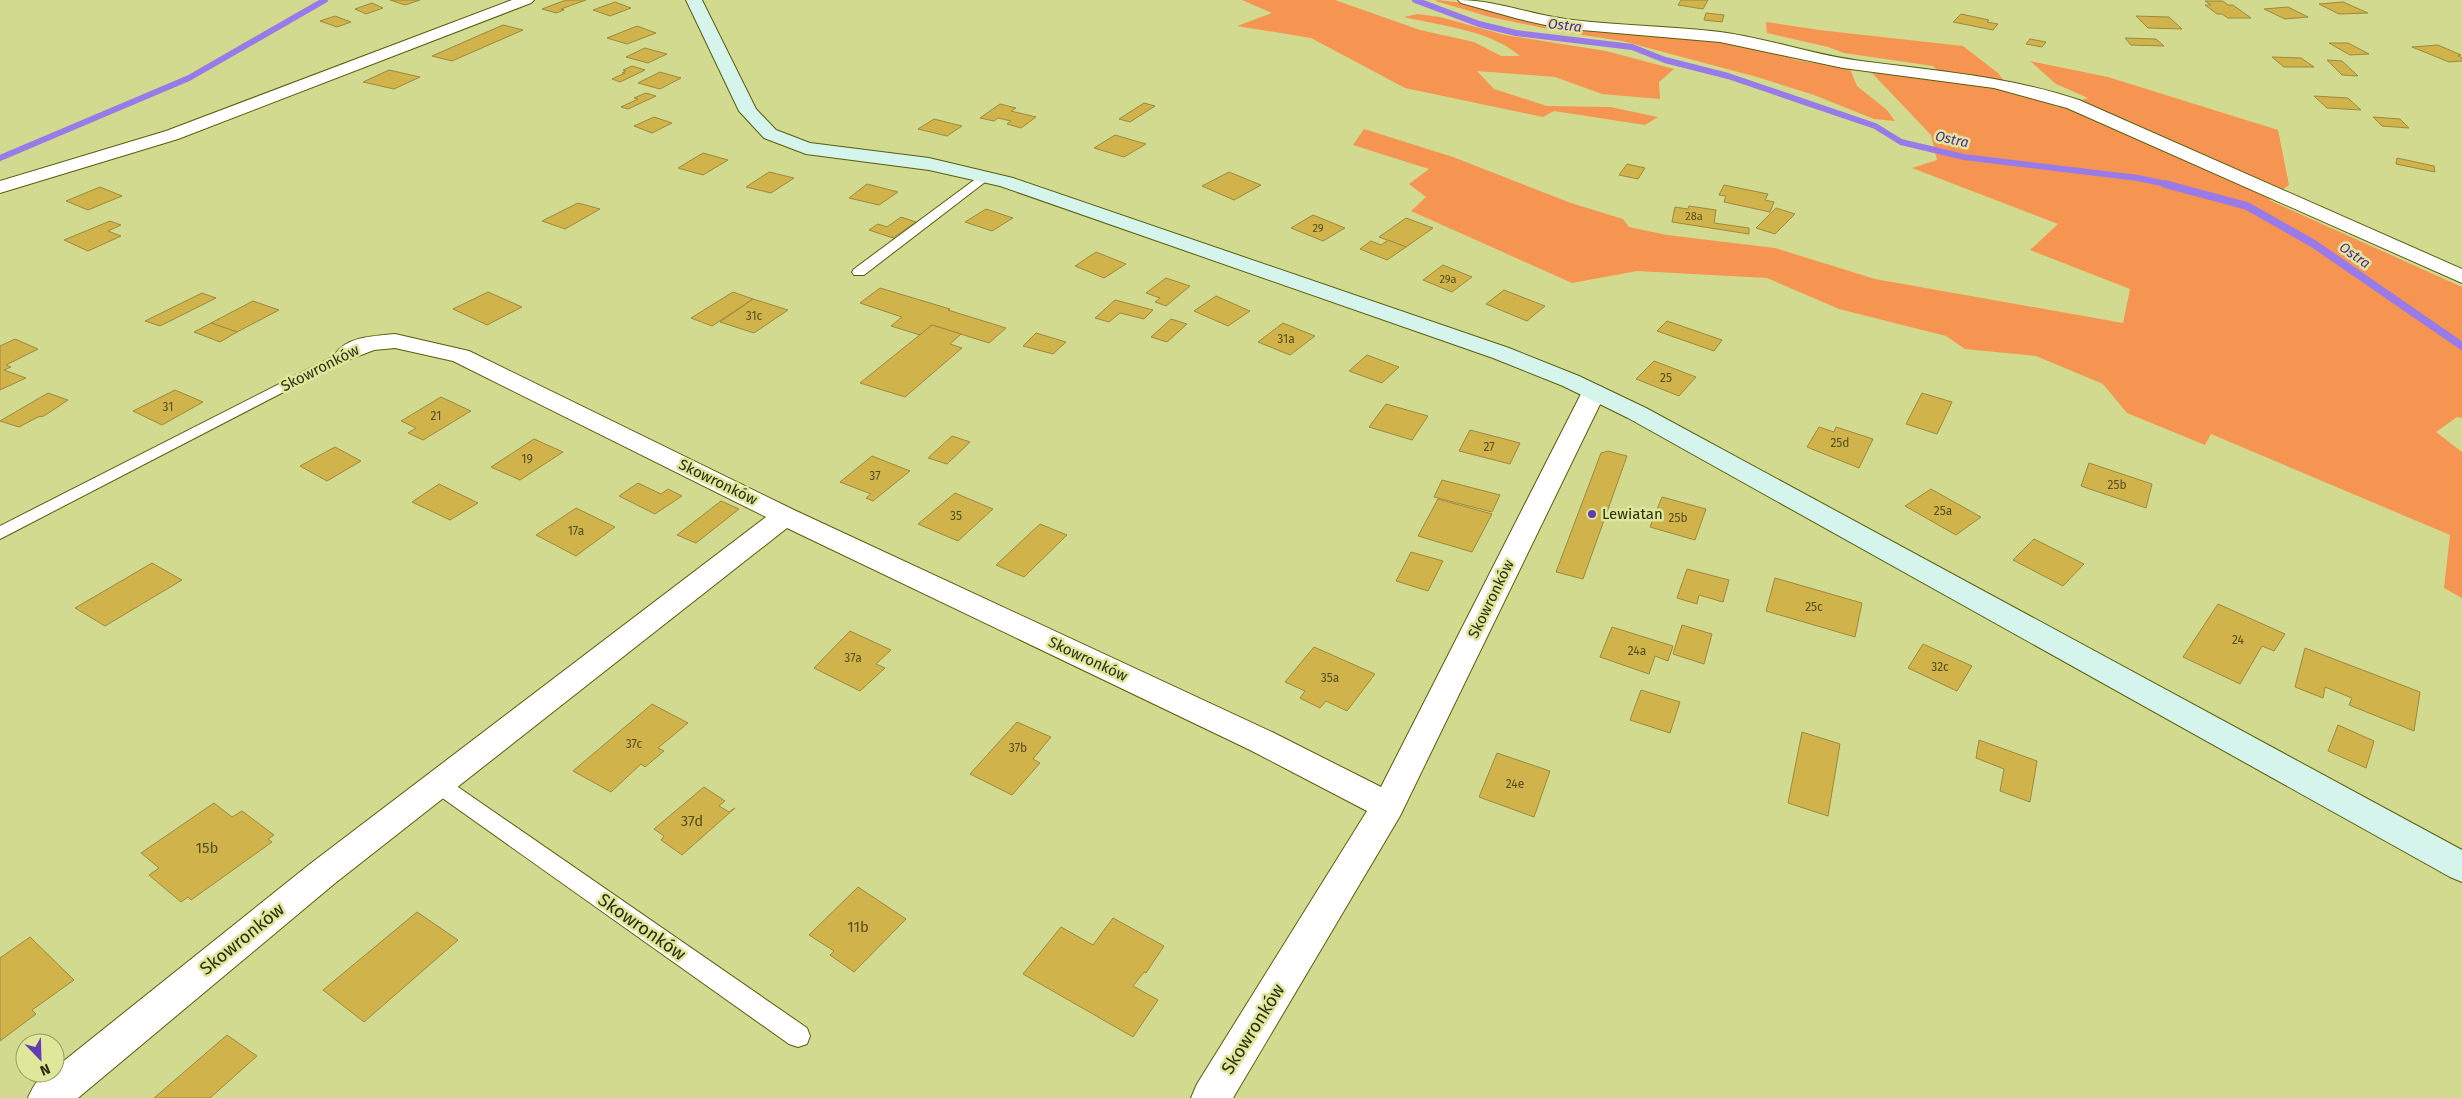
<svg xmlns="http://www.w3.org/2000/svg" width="2462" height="1098" font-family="'Fira Sans',sans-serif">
<rect width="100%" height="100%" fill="#d1da8e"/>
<g fill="#f69552">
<path d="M1242,0H1335L1420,30L1474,42L1501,56H1520C1490,30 1442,26 1404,17L1417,14L1440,17L1505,35L1606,51L1674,69L1659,82L1660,99L1602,94L1555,77L1477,71L1494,89L1547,106L1610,107L1658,117L1645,125L1554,111L1543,117L1405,88L1311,38L1237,26L1272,13Z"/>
<polygon points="1438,0 1472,4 1565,29 1660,35 1757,46 1796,60 1850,69 1857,86 1887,110 1895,121 1874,119 1814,95 1757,77 1622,41 1563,32 1490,17 1435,1"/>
<polygon points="1766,22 1819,30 1963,46 1998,73 2011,90 2035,97 2057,107 2088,98 2056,84 2030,61 2108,77 2278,130 2289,185 2269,200 2462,287 2462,418 2457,417 2436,432 2462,452 2462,598 2444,588 2450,535 2211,434 2205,445 2127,413 2103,384 2036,356 1965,349 1946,336 1839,309 1767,278 1637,271 1572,283 1411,211 1426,197 1409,184 1429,169 1353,145 1364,129 1453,157 1571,203 1623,219 1629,227 1667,235 1775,248 1875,279 2123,323 2130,289 2030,250 2058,224 1912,168 1937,160 1931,135 1872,73 1944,78 1933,66 1844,53 1828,47 1767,33"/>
</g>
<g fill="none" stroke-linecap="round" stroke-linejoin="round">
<g stroke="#987be9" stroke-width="6">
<polyline points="1415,0 1479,24 1516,33 1632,47 1665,60 1728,76 1875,126 1901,142 1964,157 2138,178 2171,185"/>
<polyline points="0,158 189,78 325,0"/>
</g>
<polyline stroke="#987be9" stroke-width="8" points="2165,184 2247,206 2314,244 2462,346"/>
</g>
<g fill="#d0b34a" stroke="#9e893e">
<polygon points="390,0 420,0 405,5"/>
<polygon points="566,0 586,0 561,9 564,10 556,13 542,9"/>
<polygon points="1681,0 1708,0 1703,9 1678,5"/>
<polygon points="2205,1 2223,1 2228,5 2233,5 2251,18 2228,18 2222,14 2217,14 2205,5 2211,5"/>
<polygon points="615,2 631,8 610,16 593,10"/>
<polygon points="2343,2 2368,13 2339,14 2319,4"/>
<polygon points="372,3 383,8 366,14 355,9"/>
<polygon points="2288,7 2308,17 2285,19 2264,9"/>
<polygon points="1706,13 1724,15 1722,22 1704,20"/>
<polygon points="1961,14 1989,20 1987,22 1998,24 1993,30 1953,22"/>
<polygon points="335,16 351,22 337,27 320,21"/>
<polygon points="2136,16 2169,17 2182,29 2148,28"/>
<polygon points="503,25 523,30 452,61 432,56"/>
<polygon points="637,26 656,33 627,44 607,38"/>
<polygon points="2125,38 2156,39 2164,46 2131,45"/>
<polygon points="2030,39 2046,42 2042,47 2026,44"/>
<polygon points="2329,43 2348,43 2369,54 2350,55"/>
<polygon points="2438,45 2461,55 2458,56 2462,58 2462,61 2449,62 2412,47"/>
<polygon points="645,48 667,54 648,63 626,57"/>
<polygon points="2272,57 2301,58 2314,67 2284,67"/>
<polygon points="2327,60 2342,61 2358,76 2342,75"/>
<polygon points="632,66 645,70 620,82 612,79 625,73 622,73 626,71 623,70"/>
<polygon points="389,70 420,77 394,89 363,82"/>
<polygon points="660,72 681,78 660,89 638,83"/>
<polygon points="646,93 656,96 628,109 621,107 638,99 634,98"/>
<polygon points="2314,96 2348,98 2361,110 2327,108"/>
<polygon points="1144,103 1155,106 1130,122 1119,119"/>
<polygon points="1000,104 1016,108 1011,111 1036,117 1021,128 1007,124 1011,121 998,118 994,121 980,118"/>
<polygon points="654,117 672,123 652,133 634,126"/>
<polygon points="2373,117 2400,119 2409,128 2382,126"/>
<polygon points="934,119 962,126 947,136 918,129"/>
<polygon points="1115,135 1146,144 1124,157 1094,148"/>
<polygon points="703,153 728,160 703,175 678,168"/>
<polygon points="2397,158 2434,166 2435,172 2396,164"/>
<polygon points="1627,164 1645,168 1638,179 1619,175"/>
<polygon points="769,172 794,178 771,193 746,187"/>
<polygon points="1229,172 1261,185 1234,200 1202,186"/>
<polygon points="867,184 898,192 879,205 849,198"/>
<polygon points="1724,185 1768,194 1765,200 1774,202 1770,212 1724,202 1726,196 1719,195"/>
<polygon points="100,187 122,196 88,210 66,201"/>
<polygon points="578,203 600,209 565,229 542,221"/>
<polygon points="1689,206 1716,210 1714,223 1749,228 1749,234 1672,222 1675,207 1688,209"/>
<polygon points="1776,208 1795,214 1775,234 1756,228"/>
<polygon points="986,209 1013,218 992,231 965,222"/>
<polygon points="1313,215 1345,228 1323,241 1291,228"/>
<polygon points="901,217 916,222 893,238 869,230 878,224 887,227"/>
<polygon points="1406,218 1433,228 1406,247 1379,237"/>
<polygon points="110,221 121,225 108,231 121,236 88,251 64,240"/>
<polygon points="1388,240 1406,247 1387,260 1360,249 1371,241 1381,245"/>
<polygon points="1096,252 1126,264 1104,278 1075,266"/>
<polygon points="1443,265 1472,277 1452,292 1423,280"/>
<polygon points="1166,278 1190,286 1166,306 1155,302 1160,298 1146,293"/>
<polygon points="880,288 950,309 948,310 1006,328 989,343 932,325 920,335 891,326 902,317 860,303"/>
<polygon points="1504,290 1545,306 1527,321 1486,304"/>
<polygon points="488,292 522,307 487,325 453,309"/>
<polygon points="733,292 753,299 712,326 691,318"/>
<polygon points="202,293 216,298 160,326 145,321"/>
<polygon points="1216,296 1250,311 1228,326 1194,311"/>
<polygon points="753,299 788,310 754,333 720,322"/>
<polygon points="1115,300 1153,310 1144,319 1120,313 1109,322 1095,318"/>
<polygon points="253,301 279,310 237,332 211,323"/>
<polygon points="1171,319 1187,324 1167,342 1151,337"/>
<polygon points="1667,321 1722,340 1714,351 1657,331"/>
<polygon points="211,323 237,332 220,342 194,332"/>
<polygon points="1283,323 1315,336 1290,355 1258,342"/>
<polygon points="932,325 961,334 950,344 962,348 905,397 860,383"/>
<polygon points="1036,333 1066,342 1053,354 1023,346"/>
<polygon points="15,339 38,349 6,365 11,367 4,370 26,378 0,390 0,346"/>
<polygon points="1367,355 1399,367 1382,383 1349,371"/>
<polygon points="1654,361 1696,377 1679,396 1636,379"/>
<polygon points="175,390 203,402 162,425 133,411"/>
<polygon points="48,393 68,400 44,416 38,417 19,427 0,421"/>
<polygon points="1922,393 1952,402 1937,434 1906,424"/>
<polygon points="441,397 471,411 423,440 408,433 416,428 401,421"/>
<polygon points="1386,404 1428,416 1412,440 1369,427"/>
<polygon points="1819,427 1834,432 1836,427 1873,439 1859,468 1807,447"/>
<polygon points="1470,430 1520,443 1510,464 1459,451"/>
<polygon points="952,436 970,442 947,464 928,458"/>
<polygon points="534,439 563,452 520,480 491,467"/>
<polygon points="335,447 361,461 327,481 300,466"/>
<polygon points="1608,451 1627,456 1583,579 1556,572 1601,453"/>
<polygon points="872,456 910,471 873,501 866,498 871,494 840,482"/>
<polygon points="2089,463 2152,484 2146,508 2081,486"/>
<polygon points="1442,480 1500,495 1492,512 1434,497"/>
<polygon points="638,483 661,494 668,489 682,496 655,514 619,496"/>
<polygon points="439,484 478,503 450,520 412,502"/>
<polygon points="1931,489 1981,517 1956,535 1905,506"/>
<polygon points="955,493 993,509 958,541 918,524"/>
<polygon points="1662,497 1706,509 1695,540 1650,527"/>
<polygon points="1438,499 1492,514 1472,552 1418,536"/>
<polygon points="721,501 739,509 696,543 677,535"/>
<polygon points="576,508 615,527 576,556 536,535"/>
<polygon points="1040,524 1067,535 1024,577 996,565"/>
<polygon points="2034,539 2084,564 2063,586 2013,560"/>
<polygon points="1411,552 1443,561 1428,591 1396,581"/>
<polygon points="152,563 182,580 105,626 75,608"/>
<polygon points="1687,569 1729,580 1723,602 1699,595 1697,604 1677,598"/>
<polygon points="1775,578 1862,603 1855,637 1766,611"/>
<polygon points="2218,604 2285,634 2274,651 2262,646 2240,684 2183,657"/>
<polygon points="1682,625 1712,634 1704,664 1673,654"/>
<polygon points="1612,627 1673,646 1668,661 1655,656 1649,674 1600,657"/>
<polygon points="850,631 891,650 876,664 885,668 860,691 814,668"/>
<polygon points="1923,644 1972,666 1957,691 1908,668"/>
<polygon points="1314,647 1375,674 1347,711 1326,701 1320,708 1300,698 1305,691 1285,682"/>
<polygon points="2305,648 2420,692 2414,731 2349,705 2352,698 2325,687 2323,698 2295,687"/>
<polygon points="1641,690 1680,702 1670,733 1630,720"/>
<polygon points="652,704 688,723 658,748 664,751 645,767 641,764 611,792 573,771"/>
<polygon points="1017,722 1051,737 1033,759 1040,763 1012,795 970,774"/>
<polygon points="2338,725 2374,741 2366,768 2328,751"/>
<polygon points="1802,732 1840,744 1828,816 1788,803"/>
<polygon points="1979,740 2037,761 2030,802 2000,791 2004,769 1976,758"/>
<polygon points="1497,753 1550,771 1534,817 1479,797"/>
<polygon points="704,787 725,801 719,806 729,812 735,808 682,855 661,840 664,836 654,829"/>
<polygon points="214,803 232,817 242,811 274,835 268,839 272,842 191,900 188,897 181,902 149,875 159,868 141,853"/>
<polygon points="858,887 906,919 854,972 830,955 834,951 809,935"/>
<polygon points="417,912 458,940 364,1022 323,990"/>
<polygon points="1113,918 1164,946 1146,973 1144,972 1133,986 1158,1000 1133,1037 1023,974 1061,927 1093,945"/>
<polygon points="30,937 74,980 32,1010 36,1014 0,1041 0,958"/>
<polygon points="227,1035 257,1056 210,1098 154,1098"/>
</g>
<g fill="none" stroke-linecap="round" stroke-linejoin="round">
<defs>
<g id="lane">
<polygon points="985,172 991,176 989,179 864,275 854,275 852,272 854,269"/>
<polygon points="348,349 355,353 353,356 0,539 0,526"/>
<polygon points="438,776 445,778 807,1028 810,1036 807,1044 798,1047 789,1044 431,790 428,784 431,778"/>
</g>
<g id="street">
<polygon points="512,0 534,0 531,3 178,139 0,193 0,181 166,131"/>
<path d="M1458,0C1497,0 1534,16 1573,20C1622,26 1671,26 1720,32C1767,38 1813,55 1861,61C1936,71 2006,76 2079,100L2462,269V283L2067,108L1994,88L1843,68L1720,42L1559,28L1519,19L1461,3Z"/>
<path d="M395,334L469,351L794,510L1272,732L1381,787L1582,392L1586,387L1594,385L1602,387L1606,392L1400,816L1233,1098H1191L1197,1084L1367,811L1250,750L787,528L334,884L78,1098H28C33,1086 40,1073 55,1073V1068L310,864L766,517L453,361L395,348L374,350L348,360L340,358L336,353C348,336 376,336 395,334Z"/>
</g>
<polygon id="secondary" points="686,0 702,0 756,109 776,130 810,143 929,158 1013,178 1509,348 1579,376 1646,408 2462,850 2462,882 2450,877 1628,418 1563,386 1493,358 1000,186 929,170 806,154 764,138 739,111"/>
</defs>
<use href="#lane" stroke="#595e0c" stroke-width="2"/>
<use href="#street" stroke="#595e0c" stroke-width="2"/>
<use href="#secondary" stroke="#595e0c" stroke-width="2"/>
<use href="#lane" fill="#fff" fill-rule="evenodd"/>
<use href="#street" fill="#fff" fill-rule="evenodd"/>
<use href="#secondary" fill="#d4f4ec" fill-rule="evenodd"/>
</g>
<circle fill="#633bb3" stroke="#dee79a" stroke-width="2" cx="1592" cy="514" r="5"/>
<g text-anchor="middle" stroke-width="5" stroke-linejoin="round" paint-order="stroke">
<g font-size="11" fill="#544f1e">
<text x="1694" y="220">28a</text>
<text x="1318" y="232">29</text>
<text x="1448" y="283">29a</text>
</g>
<g font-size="12" fill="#544f1e">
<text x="754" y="320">31c</text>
<text x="1286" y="343">31a</text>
<text x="1666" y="382">25</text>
<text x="168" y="411">31</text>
<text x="436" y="420">21</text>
<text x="1840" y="447">25d</text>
<text x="1489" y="451">27</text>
<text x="527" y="463">19</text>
<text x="875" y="480">37</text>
<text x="2117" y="489">25b</text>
<text x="1943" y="515">25a</text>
<text x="956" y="520">35</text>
<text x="1678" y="522">25b</text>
<text x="576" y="535">17a</text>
<text x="1814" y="611">25c</text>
<text x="2238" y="644">24</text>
<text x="1637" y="655">24a</text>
<text x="853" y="662">37a</text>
<text x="1940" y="671">32c</text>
<text x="1330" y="682">35a</text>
<text x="634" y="748">37c</text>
<text x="1018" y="752">37b</text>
<text x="1515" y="788">24e</text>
</g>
<g font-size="14" font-style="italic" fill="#511e9f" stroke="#dee79a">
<text transform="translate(1565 25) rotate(7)" y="5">Ostra</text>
<text transform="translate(1952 139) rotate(12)" y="5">Ostra</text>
<text transform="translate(2355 255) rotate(35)" y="5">Ostra</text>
</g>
<g font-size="15" fill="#2b2e0f" stroke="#dee79a">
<text transform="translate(320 368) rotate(-27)" y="5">Skowronków</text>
<text transform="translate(718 482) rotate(26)" y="5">Skowronków</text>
<text transform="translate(1491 599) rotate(-64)" y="5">Skowronków</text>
<text transform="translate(1088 659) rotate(25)" y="5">Skowronków</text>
</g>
<g font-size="15" fill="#2b2e0f" stroke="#dee79a" text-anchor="start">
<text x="1602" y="519">Lewiatan</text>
</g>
<g font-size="15" fill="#544f1e">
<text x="692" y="826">37d</text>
<text x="207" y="853">15b</text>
<text x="858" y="932">11b</text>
</g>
<g font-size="18" fill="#2b2e0f" stroke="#dee79a">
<text transform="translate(642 927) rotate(35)" y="6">Skowronków</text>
<text transform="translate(242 939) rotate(-39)" y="6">Skowronków</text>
<text transform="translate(1253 1029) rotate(-58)" y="6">Skowronków</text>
</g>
</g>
<g transform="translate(40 1058) rotate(157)"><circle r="24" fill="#dee79a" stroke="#969d62"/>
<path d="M0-4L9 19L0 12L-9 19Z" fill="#633bb3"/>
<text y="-8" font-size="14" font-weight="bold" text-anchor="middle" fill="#2b2e0f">N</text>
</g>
</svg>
